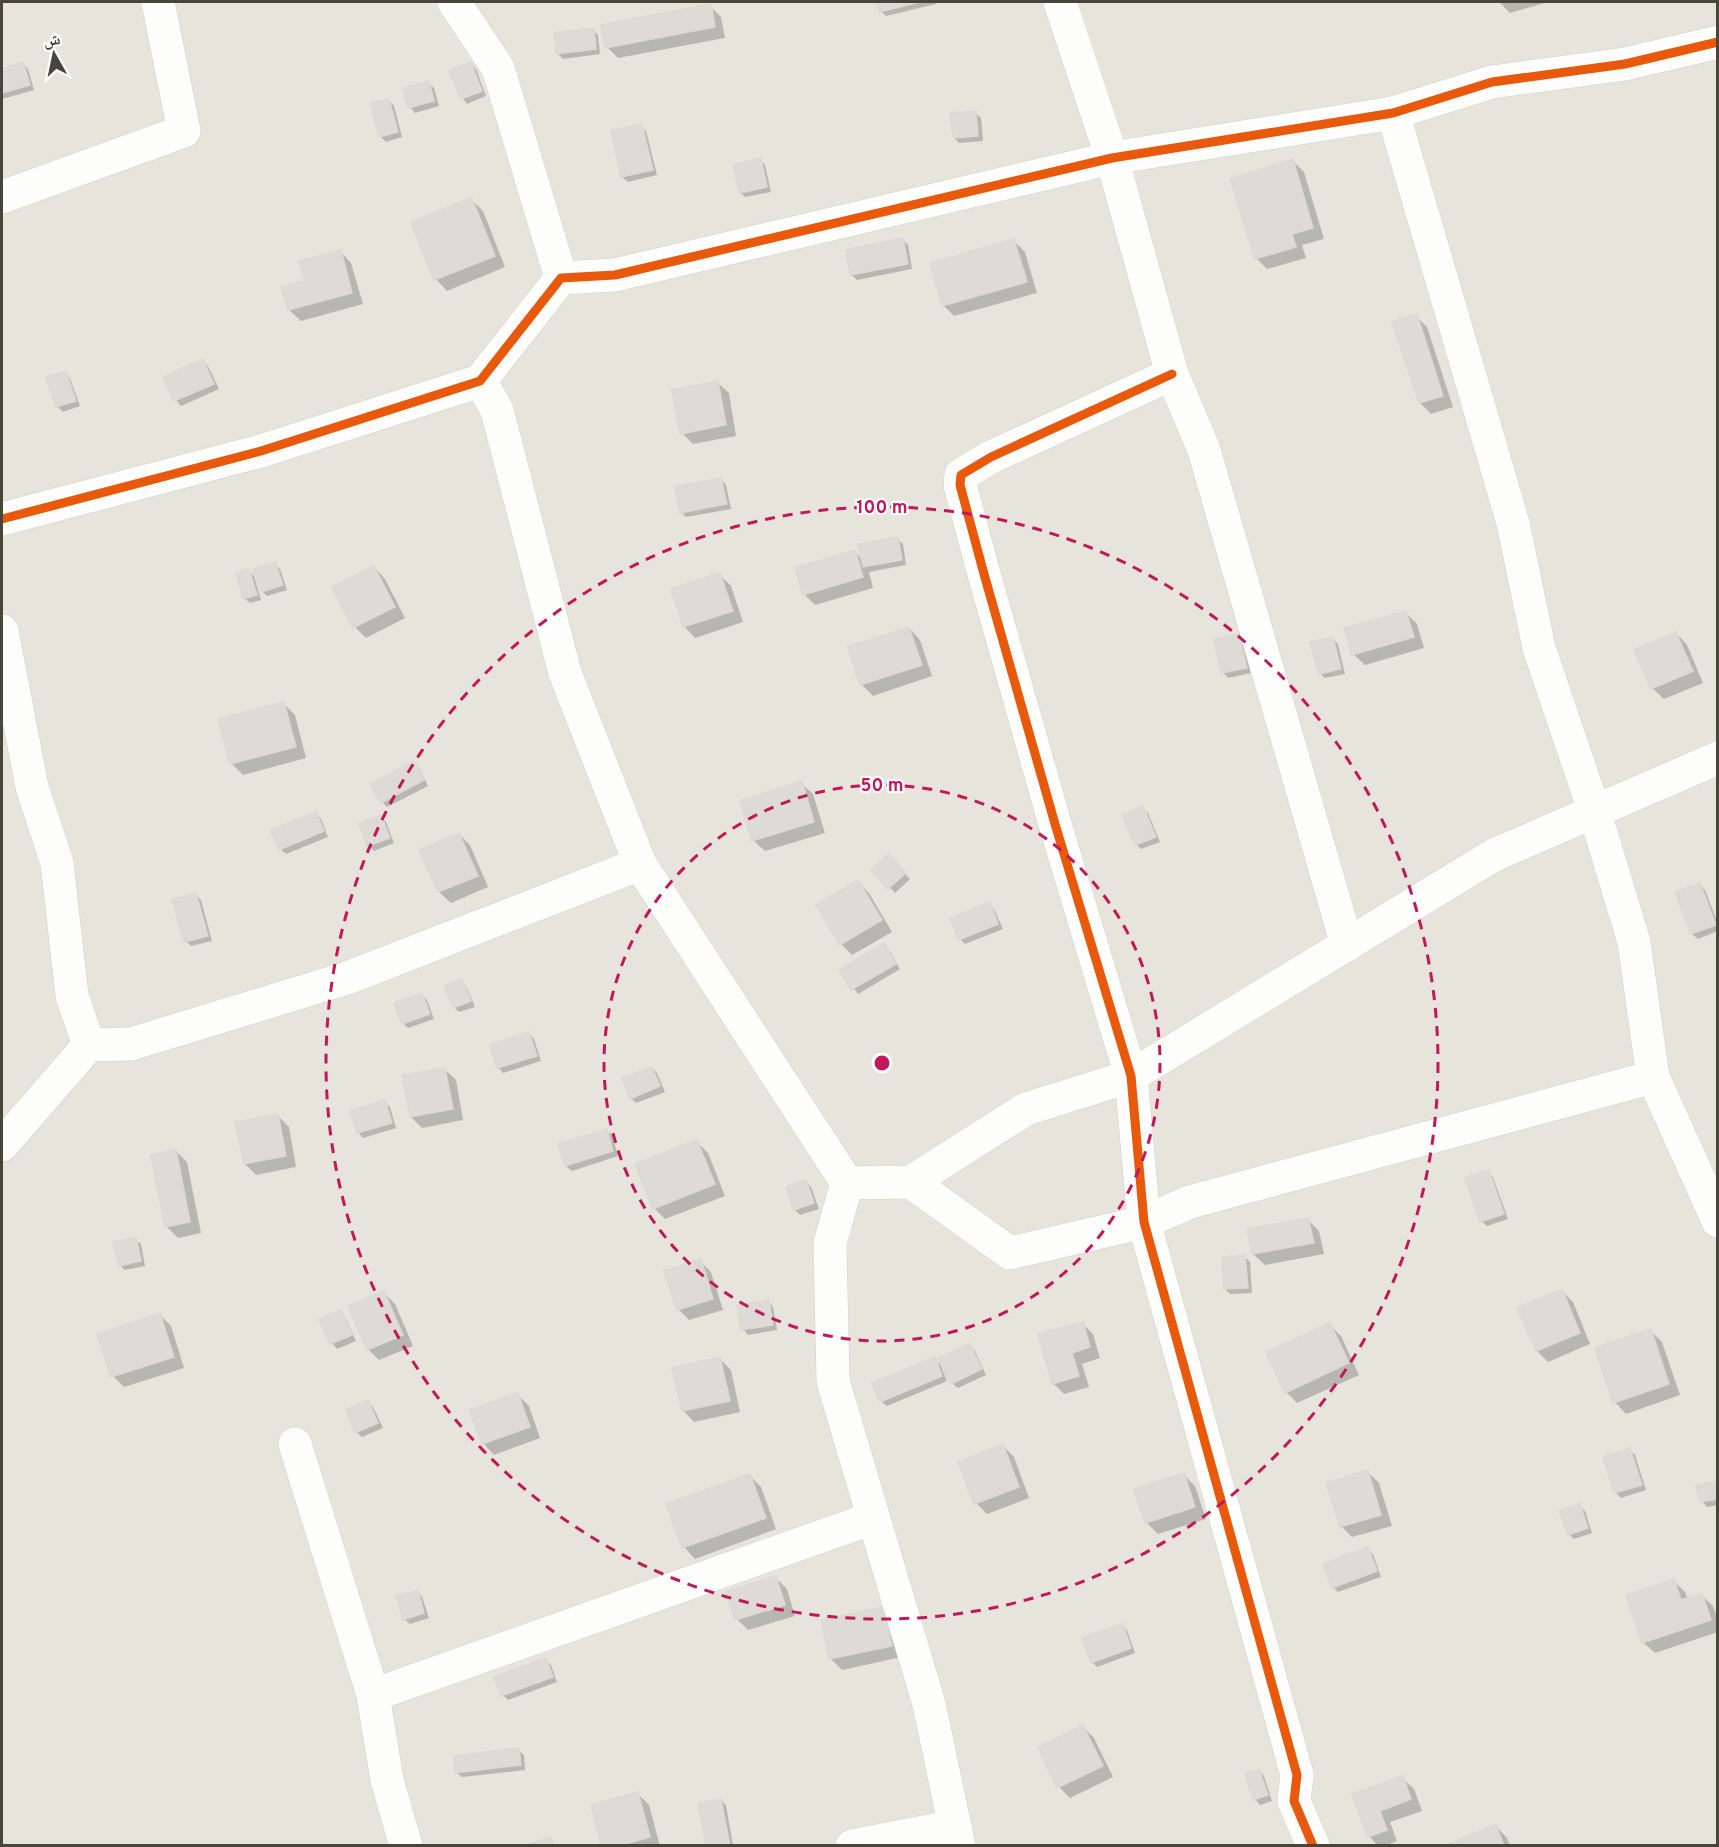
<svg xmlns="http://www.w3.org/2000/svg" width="1719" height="1847" font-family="Overpass,'Noto Naskh Arabic',sans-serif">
<rect width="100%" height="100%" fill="#f4f2ee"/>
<rect fill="#e7e4dc" x="2" y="2" width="1715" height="1843"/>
<g fill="#0003">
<polygon points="878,2 935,2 936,4 886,16 881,11"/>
<polygon points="1499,2 1548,2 1510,13"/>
<polygon points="710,6 721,17 725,38 618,58 607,47"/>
<polygon points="593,30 598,35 600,54 563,59 558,54"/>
<polygon points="23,64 28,69 34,90 2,99 2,70"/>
<polygon points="471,64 476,69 486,96 467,104 462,98"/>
<polygon points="428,83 434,88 439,106 415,113 410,107"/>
<polygon points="389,100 394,106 402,137 386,142 380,136"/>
<polygon points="975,113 981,118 983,141 959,143 954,138"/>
<polygon points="641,126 646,131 657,175 628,182 622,177"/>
<polygon points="760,160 765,165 771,192 745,197 740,192"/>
<polygon points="1293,161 1304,172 1324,239 1302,245 1306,258 1267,269 1256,258"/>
<polygon points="472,200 483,211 505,267 447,291 436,279 413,223"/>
<polygon points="903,240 908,245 912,269 857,280 852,275 847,251"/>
<polygon points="1014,241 1025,252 1037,293 954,316 943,305"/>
<polygon points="340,251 351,263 363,304 301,321 289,310 307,282"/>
<polygon points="1416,316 1427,327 1453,407 1431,414 1420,403"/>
<polygon points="203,361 208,366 219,389 181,406 176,400 165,378"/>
<polygon points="65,373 70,378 80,406 63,412 58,407 48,378"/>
<polygon points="717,382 729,393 736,436 693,444 682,433"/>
<polygon points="721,479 726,485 731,509 686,517 681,512"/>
<polygon points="897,539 903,544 906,565 869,572 873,588 815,605 804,594 855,552 863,560"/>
<polygon points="274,564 280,569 287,590 267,596 262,591"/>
<polygon points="374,567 385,579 405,618 366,638 355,627 334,587"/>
<polygon points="249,571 254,576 261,600 250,603 244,598"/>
<polygon points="720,575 731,586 743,622 695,638 684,626"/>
<polygon points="1406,613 1417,624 1424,648 1365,665 1353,654"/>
<polygon points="909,628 920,640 932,676 873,696 862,685 850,648"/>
<polygon points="1676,633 1687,645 1703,683 1664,699 1652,688"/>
<polygon points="1239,635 1244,640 1251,673 1228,678 1223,672"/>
<polygon points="1332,638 1338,644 1345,674 1325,678 1320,673"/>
<polygon points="284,704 295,715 306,758 243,775 231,763"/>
<polygon points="414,763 419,768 428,786 387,807 382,802"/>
<polygon points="801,783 813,794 825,833 765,851 753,840"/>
<polygon points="1142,808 1148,813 1160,842 1141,849 1136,844"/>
<polygon points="316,813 321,819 328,837 286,854 280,849"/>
<polygon points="381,817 386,822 394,843 374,851 369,846 360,825"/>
<polygon points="459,834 470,845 488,887 451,903 439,892 421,851"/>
<polygon points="894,861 910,879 895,893 874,870"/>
<polygon points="858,882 869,893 892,932 852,955 841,944"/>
<polygon points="1700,884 1705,890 1718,924 1718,931 1698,939 1692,934 1677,893"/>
<polygon points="196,895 201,900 212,941 191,946 186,941"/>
<polygon points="989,904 994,909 1003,929 965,944 960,939"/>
<polygon points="883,945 889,950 900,969 858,994 841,971"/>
<polygon points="461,981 466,986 475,1007 459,1012 454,1007"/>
<polygon points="422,995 427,1000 434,1019 408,1028 403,1023"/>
<polygon points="529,1034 534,1039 541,1061 503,1073 498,1067"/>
<polygon points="652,1068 657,1073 665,1092 636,1103 631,1098"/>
<polygon points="444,1069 456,1080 463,1120 422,1128 411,1117"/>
<polygon points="384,1102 390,1107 396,1128 363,1138 358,1132"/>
<polygon points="278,1116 289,1127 296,1167 256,1175 245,1164"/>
<polygon points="606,1130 612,1135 618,1156 572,1171 566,1166"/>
<polygon points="697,1142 708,1153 725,1196 665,1219 654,1208"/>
<polygon points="176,1151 187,1162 201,1233 178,1238 166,1226"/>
<polygon points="1488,1172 1493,1177 1508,1219 1487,1226 1481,1221"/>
<polygon points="806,1182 811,1187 819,1209 800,1215 795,1210"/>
<polygon points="1308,1220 1319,1231 1324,1254 1265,1265 1253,1254"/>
<polygon points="135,1239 141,1244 145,1266 125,1270 120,1265"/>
<polygon points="1245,1257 1250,1262 1252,1293 1230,1294 1225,1289"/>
<polygon points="700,1261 711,1272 723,1310 689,1320 678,1309"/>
<polygon points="1562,1291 1573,1302 1590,1344 1548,1362 1537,1351"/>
<polygon points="384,1293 395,1304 413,1346 379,1360 368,1349"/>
<polygon points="768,1301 773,1307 777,1330 748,1335 743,1329"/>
<polygon points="340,1311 345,1317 356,1341 337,1349 332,1343 321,1320"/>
<polygon points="160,1315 171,1326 184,1368 124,1387 113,1376"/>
<polygon points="1082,1323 1093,1334 1100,1358 1082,1364 1089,1387 1064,1394 1053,1383"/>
<polygon points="1330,1325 1341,1336 1359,1375 1297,1403 1286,1392"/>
<polygon points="1651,1331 1662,1342 1680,1395 1626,1414 1615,1402"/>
<polygon points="970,1346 975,1351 986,1375 958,1388 952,1383"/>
<polygon points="720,1359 731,1370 740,1412 694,1422 683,1410"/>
<polygon points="934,1359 940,1364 947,1381 887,1406 881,1401"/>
<polygon points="518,1395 529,1406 540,1438 494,1455 483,1443"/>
<polygon points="368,1402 373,1407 383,1428 362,1437 357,1432"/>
<polygon points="1003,1446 1014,1457 1029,1498 987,1514 976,1503"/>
<polygon points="1630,1450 1635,1455 1646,1490 1621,1498 1616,1493"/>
<polygon points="1368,1472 1379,1483 1392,1526 1352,1537 1341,1526"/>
<polygon points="1184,1475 1195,1486 1206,1519 1158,1534 1147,1523 1136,1490"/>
<polygon points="750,1476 761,1487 776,1529 695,1559 684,1547"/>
<polygon points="1718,1483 1718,1505 1707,1507 1702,1501"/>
<polygon points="1579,1506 1585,1511 1592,1533 1574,1539 1569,1534"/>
<polygon points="1367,1549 1373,1554 1381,1577 1338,1592 1333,1587"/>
<polygon points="776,1578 787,1589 795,1616 748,1630 737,1619"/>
<polygon points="1674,1581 1685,1592 1688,1599 1701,1595 1713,1606 1718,1620 1718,1632 1655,1653 1643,1642"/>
<polygon points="417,1592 422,1597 429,1618 410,1624 404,1619"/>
<polygon points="883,1609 902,1657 842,1670 831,1659"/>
<polygon points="1122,1625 1127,1630 1135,1653 1097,1667 1092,1662"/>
<polygon points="546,1660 551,1665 557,1682 508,1700 503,1695"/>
<polygon points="1083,1727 1094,1738 1113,1777 1070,1798 1059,1787"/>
<polygon points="518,1750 524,1755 525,1770 462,1777 456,1772"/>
<polygon points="1259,1770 1264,1776 1272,1801 1260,1805 1255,1799"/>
<polygon points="1402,1778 1414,1789 1422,1811 1390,1822 1397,1841 1385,1846 1378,1846 1369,1836 1354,1795"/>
<polygon points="638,1794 649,1805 660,1846 603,1846"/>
<polygon points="721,1800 726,1805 733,1846 707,1846"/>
<polygon points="1496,1826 1507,1838 1510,1846 1448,1846"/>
</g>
<g fill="#dedbd6" stroke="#dcd9d4" stroke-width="1.5">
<polygon points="877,2 920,2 879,12"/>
<polygon points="711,4 715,27 605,48 601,25"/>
<polygon points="594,28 596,49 556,54 554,33"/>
<polygon points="23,62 30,85 2,93 2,69"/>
<polygon points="471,62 482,91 461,99 449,71"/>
<polygon points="429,81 434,101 408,108 403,88"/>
<polygon points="389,99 398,132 379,137 371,103"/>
<polygon points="976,111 978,136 953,138 950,113"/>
<polygon points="642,124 653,170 621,177 611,131"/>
<polygon points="761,158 767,187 739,193 733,165"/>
<polygon points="1293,159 1313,228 1292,234 1296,247 1255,259 1230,179"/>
<polygon points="472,198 495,256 434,280 411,222"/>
<polygon points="903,238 908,264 850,275 846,250"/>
<polygon points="1014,239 1027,282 942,306 930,263"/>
<polygon points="341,250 352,293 288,310 281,287 305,281 299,261"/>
<polygon points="1417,314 1443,396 1419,403 1392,322"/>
<polygon points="203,359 214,384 174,401 163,377"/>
<polygon points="66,371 76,401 56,407 46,377"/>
<polygon points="718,381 726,425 680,434 672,390"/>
<polygon points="721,478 727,504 680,513 675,486"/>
<polygon points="898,537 902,560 863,567 858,544"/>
<polygon points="855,550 863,577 803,595 795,568"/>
<polygon points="275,562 283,585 261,592 253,569"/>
<polygon points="374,566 395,607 353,628 332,587"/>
<polygon points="249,569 257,595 243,599 236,573"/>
<polygon points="720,573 733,611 683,627 671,589"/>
<polygon points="1406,611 1414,637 1352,655 1344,628"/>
<polygon points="909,627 922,665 860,685 848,647"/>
<polygon points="1676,632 1693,671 1651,689 1634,650"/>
<polygon points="1239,634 1247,668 1221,673 1214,639"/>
<polygon points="1333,637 1341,669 1319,674 1310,642"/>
<polygon points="284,702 296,747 230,764 218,719"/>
<polygon points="414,761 424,780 381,803 370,784"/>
<polygon points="802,781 814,822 752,841 740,801"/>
<polygon points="1143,806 1156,837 1135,845 1122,815"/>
<polygon points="316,812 324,831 279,850 271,830"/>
<polygon points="381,815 390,838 367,846 359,824"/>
<polygon points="459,833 478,876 438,892 419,850"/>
<polygon points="889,854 906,873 888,889 871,870"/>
<polygon points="858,880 882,920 840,945 816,905"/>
<polygon points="1700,883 1716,925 1691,934 1675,892"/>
<polygon points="196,893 208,936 184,942 172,900"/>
<polygon points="990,902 998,924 959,940 950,918"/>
<polygon points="884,943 896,964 851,990 839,970"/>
<polygon points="462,979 471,1001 453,1008 444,986"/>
<polygon points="422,993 430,1014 402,1024 394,1003"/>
<polygon points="529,1032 537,1056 497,1068 490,1045"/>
<polygon points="652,1067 660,1086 630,1099 622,1078"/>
<polygon points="445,1068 453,1109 410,1117 402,1075"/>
<polygon points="385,1100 392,1123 357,1133 350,1111"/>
<polygon points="278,1114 286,1156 244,1164 235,1122"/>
<polygon points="607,1129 613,1151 565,1166 558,1144"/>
<polygon points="697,1140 715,1184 653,1209 635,1164"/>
<polygon points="176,1149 190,1222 165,1227 151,1155"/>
<polygon points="1489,1170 1504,1214 1480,1222 1465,1178"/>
<polygon points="806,1180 814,1203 794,1210 786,1187"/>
<polygon points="1308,1218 1314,1243 1252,1254 1247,1229"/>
<polygon points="136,1237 141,1261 119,1266 113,1242"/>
<polygon points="1245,1255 1248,1288 1224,1289 1222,1257"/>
<polygon points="701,1259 713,1299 677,1310 664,1271"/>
<polygon points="1562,1289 1580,1333 1536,1351 1517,1308"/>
<polygon points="384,1291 403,1335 367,1350 348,1306"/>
<polygon points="769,1300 773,1325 741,1330 737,1305"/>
<polygon points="341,1310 352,1335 330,1344 319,1319"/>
<polygon points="160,1313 174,1357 111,1377 97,1334"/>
<polygon points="1083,1322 1090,1347 1072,1353 1079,1376 1052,1384 1038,1334"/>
<polygon points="1330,1323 1349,1363 1285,1393 1266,1352"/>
<polygon points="1651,1329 1669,1384 1613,1403 1595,1348"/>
<polygon points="970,1344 982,1369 951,1384 938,1358"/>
<polygon points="720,1357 730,1401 682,1411 672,1368"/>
<polygon points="935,1357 942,1376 880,1402 872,1383"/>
<polygon points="518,1393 530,1427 482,1444 469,1410"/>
<polygon points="368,1400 378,1423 355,1433 346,1410"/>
<polygon points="1003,1444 1019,1487 974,1504 958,1462"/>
<polygon points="1630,1448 1642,1485 1614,1493 1603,1457"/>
<polygon points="1368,1470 1381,1515 1340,1527 1326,1483"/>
<polygon points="1184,1473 1195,1507 1145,1523 1134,1489"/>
<polygon points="750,1474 766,1518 682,1548 666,1504"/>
<polygon points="1718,1481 1718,1499 1700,1502 1696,1485"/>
<polygon points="1580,1504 1588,1528 1568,1535 1559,1511"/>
<polygon points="1368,1547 1377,1571 1332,1588 1323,1564"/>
<polygon points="776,1576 785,1605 735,1620 726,1592"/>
<polygon points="1674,1579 1681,1600 1702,1593 1711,1620 1642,1643 1626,1595"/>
<polygon points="418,1590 424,1613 403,1620 396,1596"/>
<polygon points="884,1607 892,1646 829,1659 821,1620"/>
<polygon points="1123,1624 1131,1648 1091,1663 1082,1638"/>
<polygon points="546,1658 553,1677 501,1696 494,1677"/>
<polygon points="1083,1725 1103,1766 1057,1788 1038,1747"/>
<polygon points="519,1748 521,1765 455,1773 454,1756"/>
<polygon points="1259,1769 1268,1795 1253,1800 1245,1774"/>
<polygon points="1403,1776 1411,1799 1380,1811 1387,1830 1368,1837 1352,1794"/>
<polygon points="638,1792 650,1837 619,1846 601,1846 591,1805"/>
<polygon points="721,1799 730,1846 706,1846 698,1803"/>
<polygon points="1496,1825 1504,1846 1443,1846"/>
<polygon points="551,1837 554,1846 522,1846"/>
</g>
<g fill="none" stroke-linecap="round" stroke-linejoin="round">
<defs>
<g id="minor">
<polyline points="454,2 498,68 561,278"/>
<polyline points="1060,2 1112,158 1172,374 1204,450 1347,945"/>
<polyline points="1393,113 1513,523 1539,648 1595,813 1634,942 1653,1077 1718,1221"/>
<polyline points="2,197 184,131 158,2"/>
<polyline points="1172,374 991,457 961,475 960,485 984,574 1055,824 1131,1076 1144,1222 1297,1775 1294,1801 1313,1846"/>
<polyline points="480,381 497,410 565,673 640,864 847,1183 830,1243 833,1381 929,1704 959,1846"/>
<polyline points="2,519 261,451 480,381 561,278 615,275 1112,158 1393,113 1492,82 1625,64 1718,42"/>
<polyline points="2,631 32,787 57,863 72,996 89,1045"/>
<polyline points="2,1145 89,1045 131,1044 347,978 640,864"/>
<polyline points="911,1182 1010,1253 1144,1222 1190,1202 1653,1077"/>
<polyline points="847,1183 911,1182 1026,1109 1131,1076 1494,855 1718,758"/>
<polyline points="295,1444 373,1695 387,1780 406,1846"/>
<polyline points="373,1695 873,1518"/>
<polyline points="852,1846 955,1826"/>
</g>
</defs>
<use href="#minor" stroke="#d2d0cb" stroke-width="34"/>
<use href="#minor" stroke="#fdfdfc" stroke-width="33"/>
<defs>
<g id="cycleway">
<polyline points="1172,374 991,457 961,475 960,485 984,574 1055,824 1131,1076 1144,1222 1297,1775 1294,1801 1313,1846"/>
<polyline points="2,519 261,451 480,381 561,278 615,275 1112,158 1393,113 1492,82 1625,64 1718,42"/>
</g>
</defs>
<use href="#cycleway" stroke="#fff" stroke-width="13"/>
<use href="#cycleway" stroke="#e8590c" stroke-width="9"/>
</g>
<g fill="none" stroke="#c2185b" stroke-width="3" stroke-dasharray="10 8">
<circle cx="882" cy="1063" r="278"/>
<circle cx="882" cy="1063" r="556"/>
</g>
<circle cx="882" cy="1063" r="9" fill="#c2185b" stroke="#fff" stroke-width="3"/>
<g font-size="18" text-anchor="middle" font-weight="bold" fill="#c2185b" stroke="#fff" stroke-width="4.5" stroke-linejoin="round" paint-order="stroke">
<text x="882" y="513">100 m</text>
<text x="882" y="791">50 m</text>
</g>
<rect width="1719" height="1847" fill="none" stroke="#4b4439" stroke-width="6"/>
<g transform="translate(54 54) rotate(351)" stroke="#ffffff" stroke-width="4.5" paint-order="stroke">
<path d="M0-4.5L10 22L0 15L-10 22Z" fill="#4b4439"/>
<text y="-9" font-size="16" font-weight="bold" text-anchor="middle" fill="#4b4439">ش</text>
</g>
</svg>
